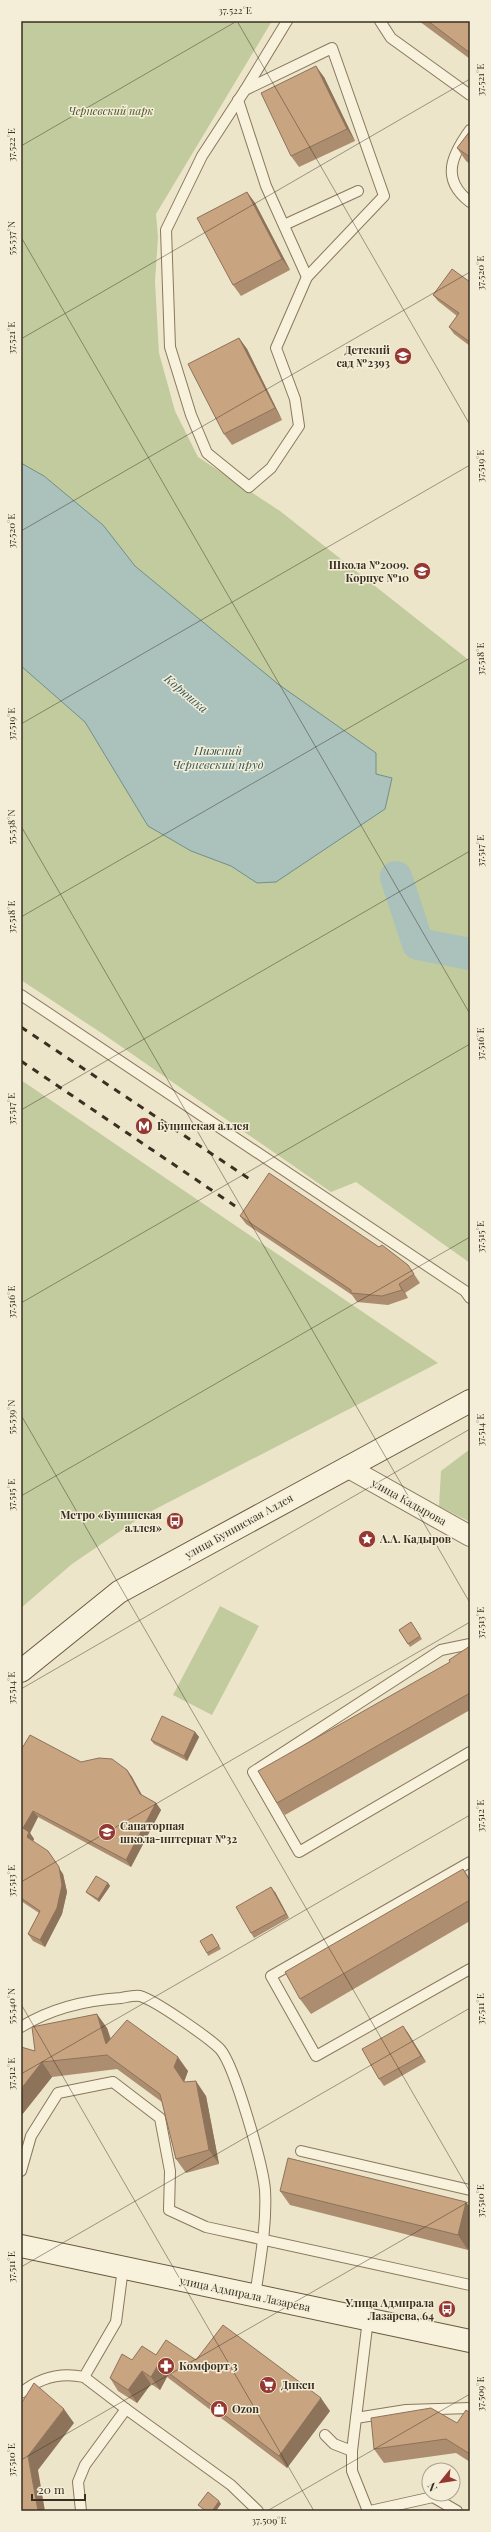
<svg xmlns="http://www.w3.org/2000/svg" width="491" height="2532" font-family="'Playfair Display',serif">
<rect width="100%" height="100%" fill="#ede5c9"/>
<g fill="#c2cb9d">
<polygon points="21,21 272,21 156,214 158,237 155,282 159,353 175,411 198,457 280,511 470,661 470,1263 356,1182 331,1192 106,1036 21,980"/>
<polygon points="21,1080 438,1363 144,1515 72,1564 21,1608"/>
<polygon points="470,1449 470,1522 439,1506 441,1471"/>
<polygon points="220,1606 259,1626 212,1715 173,1695"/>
</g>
<polygon fill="#aac1bc" stroke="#70908a" points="21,463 44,476 103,525 135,566 278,684 376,753 376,774 392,778 385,809 276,882 257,883 231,866 191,851 148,826 85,722 21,666"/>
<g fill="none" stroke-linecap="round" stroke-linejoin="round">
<polyline stroke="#aac1bc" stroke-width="32" points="396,877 418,944 470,954"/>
<defs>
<g id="lane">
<polyline points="380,21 391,38 470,95"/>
<polygon points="332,48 384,196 307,277 276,348 295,399 299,426 271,468 249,487 207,453 191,415 170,347 166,230 202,156 245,90"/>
<polyline points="245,90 287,21"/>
<polyline points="238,100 266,186 307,277"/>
<path d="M470,130C452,155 440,179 470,202"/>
<polyline points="284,225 358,191"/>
<polyline points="21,995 465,1291 470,1298"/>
<polyline points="470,1644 441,1650 253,1772 299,1852 470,1752"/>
<polyline points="470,1862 271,1976 316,2056 470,1969"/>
<path d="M21,2027C52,2008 86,2000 121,1998C127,1997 134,1995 140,1996C155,2000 209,2038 220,2049C235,2066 263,2166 265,2190C267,2225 260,2261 255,2296"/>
<polyline points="301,2151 470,2190"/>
<polyline points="21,2171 31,2136 58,2093 113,2082 160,2118 170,2171 169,2210 206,2227 470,2285"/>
<polyline points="368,2319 352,2451 352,2471 368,2511"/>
<polyline points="84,2377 126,2409"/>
<path d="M21,2393C39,2378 61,2372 84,2377L116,2322L123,2268"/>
<polyline points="356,2418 406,2410 470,2408"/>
<polyline points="325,2435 334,2444 352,2451"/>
<polyline points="81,2511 78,2482 85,2465 126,2409 231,2485 258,2511"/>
<polyline points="370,2511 433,2497 457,2511"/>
</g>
<polyline id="street" points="347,1467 470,1536"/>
<g id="secondary">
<polyline points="21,1671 119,1592 470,1401"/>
<polyline points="21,2246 470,2341"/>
</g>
</defs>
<use href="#lane" stroke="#89785e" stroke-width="12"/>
<use href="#street" stroke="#89785e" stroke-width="22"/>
<use href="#secondary" stroke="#6b5941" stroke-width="24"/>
<use href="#lane" stroke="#f8f1dc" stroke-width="10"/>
<use href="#street" stroke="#f8f1dc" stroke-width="20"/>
<use href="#secondary" stroke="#f8f1dc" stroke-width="22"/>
<g stroke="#3a2f21" stroke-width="3" stroke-dasharray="7 7" stroke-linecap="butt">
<polyline points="21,1027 251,1180"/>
<polyline points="21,1061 235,1206"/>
</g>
</g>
<g fill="#ad8d6f">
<polygon points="419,21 470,21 470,59"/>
<polygon points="324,77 355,141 299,167 291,156"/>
<polygon points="470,131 470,164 466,161 457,148"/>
<polygon points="247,192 255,203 290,270 241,296 233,285"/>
<polygon points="470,282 470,346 454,334 449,327 457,316 438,301 433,295"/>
<polygon points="239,338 247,349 282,420 232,445 224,434"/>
<polygon points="240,1216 379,1247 408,1265 420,1283 405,1293 408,1298 388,1305 357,1302 352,1295 246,1224"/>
<polygon points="411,1622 422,1639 410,1647 399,1630"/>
<polygon points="470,1646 470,1710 285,1815 277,1803"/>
<polygon points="195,1732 199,1737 187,1761 154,1744 151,1740"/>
<polygon points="21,1750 81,1762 127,1770 132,1777 142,1795 156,1803 161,1810 131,1867 38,1817 30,1833 34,1839 33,1841 63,1874 67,1892 62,1914 45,1947 33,1941 28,1934 39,1913 21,1901"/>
<polygon points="463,1869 470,1879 470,1921 311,2014 300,1999"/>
<polygon points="108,1883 110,1886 99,1902 88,1894 86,1892"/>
<polygon points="275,1892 289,1918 254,1938 251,1933"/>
<polygon points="214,1937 221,1949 208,1956 207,1953"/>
<polygon points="403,2026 408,2033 426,2062 384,2086 379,2079"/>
<polygon points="107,2028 111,2039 188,2071 184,2082 206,2096 219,2164 186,2173 176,2159 162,2102 117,2069 52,2077 21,2116 21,2047 35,2051"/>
<polygon points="280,2191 466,2202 470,2208 470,2242 468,2250 290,2205"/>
<polygon points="156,2355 196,2360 330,2411 287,2468 167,2377 160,2390 151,2384 137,2403 118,2391 110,2378 132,2360"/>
<polygon points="470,2413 470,2462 456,2453 384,2463 374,2449 457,2423"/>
</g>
<g fill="#8d735a">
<polygon points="316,66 324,77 355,141 347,129"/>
<polygon points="247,192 255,203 290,270 282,259"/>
<polygon points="239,338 247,349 282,420 275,408"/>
<polygon points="399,1284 405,1293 408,1298 402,1290"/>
<polygon points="195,1732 199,1737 187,1761 184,1756"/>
<polygon points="127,1770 132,1777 145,1801 140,1794"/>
<polygon points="156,1803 161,1810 131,1867 126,1860"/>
<polygon points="33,1811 38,1817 30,1833 34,1839 32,1844 27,1837 23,1828"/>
<polygon points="48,1851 63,1874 67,1892 62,1914 45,1947 40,1940"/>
<polygon points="108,1883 110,1886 99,1902 98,1899"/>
<polygon points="271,1887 275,1892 289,1918 286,1914"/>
<polygon points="97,2014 107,2028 116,2058 106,2044"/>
<polygon points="403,2026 408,2033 426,2062 421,2056"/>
<polygon points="178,2057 188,2071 184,2082 174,2067"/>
<polygon points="42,2062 52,2077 21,2116 21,2089"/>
<polygon points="196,2081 206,2096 219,2164 209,2150"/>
<polygon points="466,2202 470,2208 470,2242 468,2250 458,2235"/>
<polygon points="158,2365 167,2377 160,2390 151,2377"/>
<polygon points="142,2371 151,2384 137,2403 128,2390"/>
<polygon points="321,2398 330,2411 287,2468 279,2456"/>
<polygon points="64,2409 74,2423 38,2470 45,2511 38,2511 28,2456"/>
<polygon points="219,2501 221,2504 216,2511 212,2511"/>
</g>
<g fill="#c9a481" stroke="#8d735a">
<polygon points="428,21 470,21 470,53"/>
<polygon points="316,66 347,129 291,156 261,93"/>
<polygon points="470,131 470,157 457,148"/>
<polygon points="247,192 282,259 233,285 197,218"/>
<polygon points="452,269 470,282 470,342 449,327 459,313 433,295"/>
<polygon points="239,338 275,408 224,434 188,364"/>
<polygon points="269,1173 379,1247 382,1245 408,1265 414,1274 399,1284 402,1290 382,1296 351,1293 351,1290 240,1216"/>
<polygon points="411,1622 420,1636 408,1644 399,1630"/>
<polygon points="470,1646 470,1693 277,1803 258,1771 450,1662 449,1660"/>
<polygon points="162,1716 195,1732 184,1756 151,1740"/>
<polygon points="30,1735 81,1762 99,1758 112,1759 127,1770 140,1794 156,1803 126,1860 33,1811 23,1828 29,1832 27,1837 48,1851 59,1867 62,1885 57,1908 40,1940 28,1934 40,1911 21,1898 21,1750"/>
<polygon points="463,1869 470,1881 470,1900 300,1999 285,1972"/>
<polygon points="96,1876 108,1883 98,1899 86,1892"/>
<polygon points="271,1887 286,1914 251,1933 236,1907"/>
<polygon points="212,1934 219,1946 207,1953 200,1941"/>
<polygon points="97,2014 106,2044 127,2020 178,2057 174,2067 184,2082 196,2081 209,2150 176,2159 160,2094 107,2055 42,2062 21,2089 21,2047 35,2051 32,2027"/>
<polygon points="403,2026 421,2056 379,2079 362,2049"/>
<polygon points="288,2158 466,2202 458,2235 280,2191"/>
<polygon points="223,2325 321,2398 279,2456 158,2365 151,2377 142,2371 128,2390 110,2378 122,2354 132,2360 142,2346 156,2355 166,2340 196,2360"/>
<polygon points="34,2383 64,2409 28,2456 38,2511 21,2511 21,2404"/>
<polygon points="431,2408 457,2423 466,2410 470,2413 470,2454 446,2439 374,2449 371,2418"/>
<polygon points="208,2492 219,2501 212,2511 206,2511 198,2505"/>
</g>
<path fill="none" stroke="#3a2f21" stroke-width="1" stroke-opacity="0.45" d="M237,21L470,425M21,146L237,21M21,237L470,1014M21,339L470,79M21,531L470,272M21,724L470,465M21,826L470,1603M21,917L470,658M21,1110L470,851M21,1303L470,1044M21,1415L470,2192M21,1496L470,1237M21,1689L470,1429M21,1882L470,1622M21,2004L314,2511M21,2074L470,1815M21,2267L470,2008M21,2460L470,2201M267,2511L470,2394"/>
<defs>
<symbol id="school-disc" viewBox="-11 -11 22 22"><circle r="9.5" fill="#953831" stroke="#f4eed8"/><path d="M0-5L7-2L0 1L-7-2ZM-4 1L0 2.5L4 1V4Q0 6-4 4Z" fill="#fff"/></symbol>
<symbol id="metro-disc" viewBox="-11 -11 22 22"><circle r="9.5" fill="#953831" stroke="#f4eed8"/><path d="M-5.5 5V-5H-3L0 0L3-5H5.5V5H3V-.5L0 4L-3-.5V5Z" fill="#fff"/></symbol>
<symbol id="bus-disc" viewBox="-11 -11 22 22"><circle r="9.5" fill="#953831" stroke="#f4eed8"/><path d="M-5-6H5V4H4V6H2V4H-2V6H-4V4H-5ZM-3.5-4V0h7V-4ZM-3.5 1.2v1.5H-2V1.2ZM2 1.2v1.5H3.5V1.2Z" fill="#fff"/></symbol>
<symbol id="sight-disc" viewBox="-11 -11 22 22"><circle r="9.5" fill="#953831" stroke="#f4eed8"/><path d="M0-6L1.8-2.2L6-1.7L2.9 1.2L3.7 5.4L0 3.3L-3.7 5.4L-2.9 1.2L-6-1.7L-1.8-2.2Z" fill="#fff"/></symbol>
<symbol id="pharmacy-disc" viewBox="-11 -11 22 22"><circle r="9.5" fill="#953831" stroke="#f4eed8"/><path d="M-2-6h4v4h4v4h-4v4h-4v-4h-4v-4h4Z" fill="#fff"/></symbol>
<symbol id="supermarket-disc" viewBox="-11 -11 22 22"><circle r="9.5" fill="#953831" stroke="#f4eed8"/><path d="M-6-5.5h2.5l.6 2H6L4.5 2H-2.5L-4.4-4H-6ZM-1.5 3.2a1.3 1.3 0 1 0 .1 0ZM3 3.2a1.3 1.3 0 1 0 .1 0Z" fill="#fff"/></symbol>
<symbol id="shop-disc" viewBox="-11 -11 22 22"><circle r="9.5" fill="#953831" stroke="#f4eed8"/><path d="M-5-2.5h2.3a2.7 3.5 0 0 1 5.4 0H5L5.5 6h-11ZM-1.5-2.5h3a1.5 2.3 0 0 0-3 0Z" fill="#fff"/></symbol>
</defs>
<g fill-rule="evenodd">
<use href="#school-disc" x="393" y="346" width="20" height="20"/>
<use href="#school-disc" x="412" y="561" width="20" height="20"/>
<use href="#metro-disc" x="134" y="1116" width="20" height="20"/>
<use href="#bus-disc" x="165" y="1511" width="20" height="20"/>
<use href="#sight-disc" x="357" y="1529" width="20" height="20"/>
<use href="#school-disc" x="97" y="1822" width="20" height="20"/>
<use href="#bus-disc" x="437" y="2299" width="20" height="20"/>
<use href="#pharmacy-disc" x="156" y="2356" width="20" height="20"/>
<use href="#supermarket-disc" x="258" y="2375" width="20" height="20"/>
<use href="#shop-disc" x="209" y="2399" width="20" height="20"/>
</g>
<g text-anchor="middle" stroke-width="3" stroke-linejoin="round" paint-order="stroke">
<g font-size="11" font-style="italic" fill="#475529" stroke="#f4eed8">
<text x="111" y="115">Черневский парк</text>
</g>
<g font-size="11" font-weight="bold" fill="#3a2f21" stroke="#f4eed8" text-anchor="start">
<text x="390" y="354" text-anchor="end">Детский<tspan x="390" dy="13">сад №2393</tspan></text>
<text x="409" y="569" text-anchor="end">Школа №2009.<tspan x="409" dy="13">Корпус №10</tspan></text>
<text x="157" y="1130">Бунинская аллея</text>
<text x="162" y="1519" text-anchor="end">Метро «Бунинская<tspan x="162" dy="13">аллея»</tspan></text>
<text x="380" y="1543">А.А. Кадыров</text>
<text x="120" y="1830">Санаторная<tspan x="120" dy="13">школа-интернат №32</tspan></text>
<text x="434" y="2307" text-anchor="end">Улица Адмирала<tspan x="434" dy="13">Лазарева, 64</tspan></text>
<text x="179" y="2370">Комфорт 3</text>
<text x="281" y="2389">Дикси</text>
<text x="232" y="2413">Ozon</text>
</g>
<g font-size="11" fill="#3a2f21" stroke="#f4eed8">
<text transform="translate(409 1502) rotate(29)" y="4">улица Кадырова</text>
<text transform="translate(239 1526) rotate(-29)" y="4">улица Бунинская Аллея</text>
<text transform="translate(245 2294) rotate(12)" y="4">улица Адмирала Лазарева</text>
</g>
<g font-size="12" font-style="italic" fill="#315859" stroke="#f4eed8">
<text transform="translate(186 694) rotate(40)" y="4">Корюшка</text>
<text x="218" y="755">Нижний<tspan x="218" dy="14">Черневский пруд</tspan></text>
</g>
</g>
<rect width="491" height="2532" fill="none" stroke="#f4eed8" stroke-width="44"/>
<g transform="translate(441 2482) rotate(240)"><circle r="19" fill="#f4eed8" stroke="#aaa28f"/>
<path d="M0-3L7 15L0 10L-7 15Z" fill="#953831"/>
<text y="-6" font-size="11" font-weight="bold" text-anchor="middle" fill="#3a2f21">N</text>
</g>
<path d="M32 2494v6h53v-6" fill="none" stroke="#3a2f21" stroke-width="2"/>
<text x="38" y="2494" font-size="12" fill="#3a2f21" stroke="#f4eed8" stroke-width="3" paint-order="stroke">20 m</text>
<rect x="22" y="22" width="447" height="2488" fill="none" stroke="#3a2f21" stroke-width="1.5"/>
<g font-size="10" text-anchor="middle" fill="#3a2f21">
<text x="235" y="14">37.522°E</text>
<text transform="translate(480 80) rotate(-90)" y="4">37.521°E</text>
<text transform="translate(11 145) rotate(-90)" y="4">37.522°E</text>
<text transform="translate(11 238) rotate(-90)" y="4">55.537°N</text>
<text transform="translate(480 273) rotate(-90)" y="4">37.520°E</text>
<text transform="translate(11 338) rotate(-90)" y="4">37.521°E</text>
<text transform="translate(480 466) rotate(-90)" y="4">37.519°E</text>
<text transform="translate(11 531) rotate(-90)" y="4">37.520°E</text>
<text transform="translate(480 659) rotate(-90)" y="4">37.518°E</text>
<text transform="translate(11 724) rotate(-90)" y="4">37.519°E</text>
<text transform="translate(11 827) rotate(-90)" y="4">55.538°N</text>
<text transform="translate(480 851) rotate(-90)" y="4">37.517°E</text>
<text transform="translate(11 917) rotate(-90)" y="4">37.518°E</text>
<text transform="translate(480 1044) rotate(-90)" y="4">37.516°E</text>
<text transform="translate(11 1109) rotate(-90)" y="4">37.517°E</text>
<text transform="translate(480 1237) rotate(-90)" y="4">37.515°E</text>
<text transform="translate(11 1302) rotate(-90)" y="4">37.516°E</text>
<text transform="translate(11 1417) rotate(-90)" y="4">55.539°N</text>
<text transform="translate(480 1430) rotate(-90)" y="4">37.514°E</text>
<text transform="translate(11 1495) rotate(-90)" y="4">37.515°E</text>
<text transform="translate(480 1623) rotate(-90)" y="4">37.513°E</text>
<text transform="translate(11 1688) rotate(-90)" y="4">37.514°E</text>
<text transform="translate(480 1816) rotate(-90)" y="4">37.512°E</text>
<text transform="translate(11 1881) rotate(-90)" y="4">37.513°E</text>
<text transform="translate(11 2006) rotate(-90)" y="4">55.540°N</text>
<text transform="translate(480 2009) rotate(-90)" y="4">37.511°E</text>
<text transform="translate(11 2074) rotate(-90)" y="4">37.512°E</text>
<text transform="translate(480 2201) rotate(-90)" y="4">37.510°E</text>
<text transform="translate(11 2267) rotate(-90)" y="4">37.511°E</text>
<text transform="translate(480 2394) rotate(-90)" y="4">37.509°E</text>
<text transform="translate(11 2460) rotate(-90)" y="4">37.510°E</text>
<text x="269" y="2524">37.509°E</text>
</g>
</svg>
